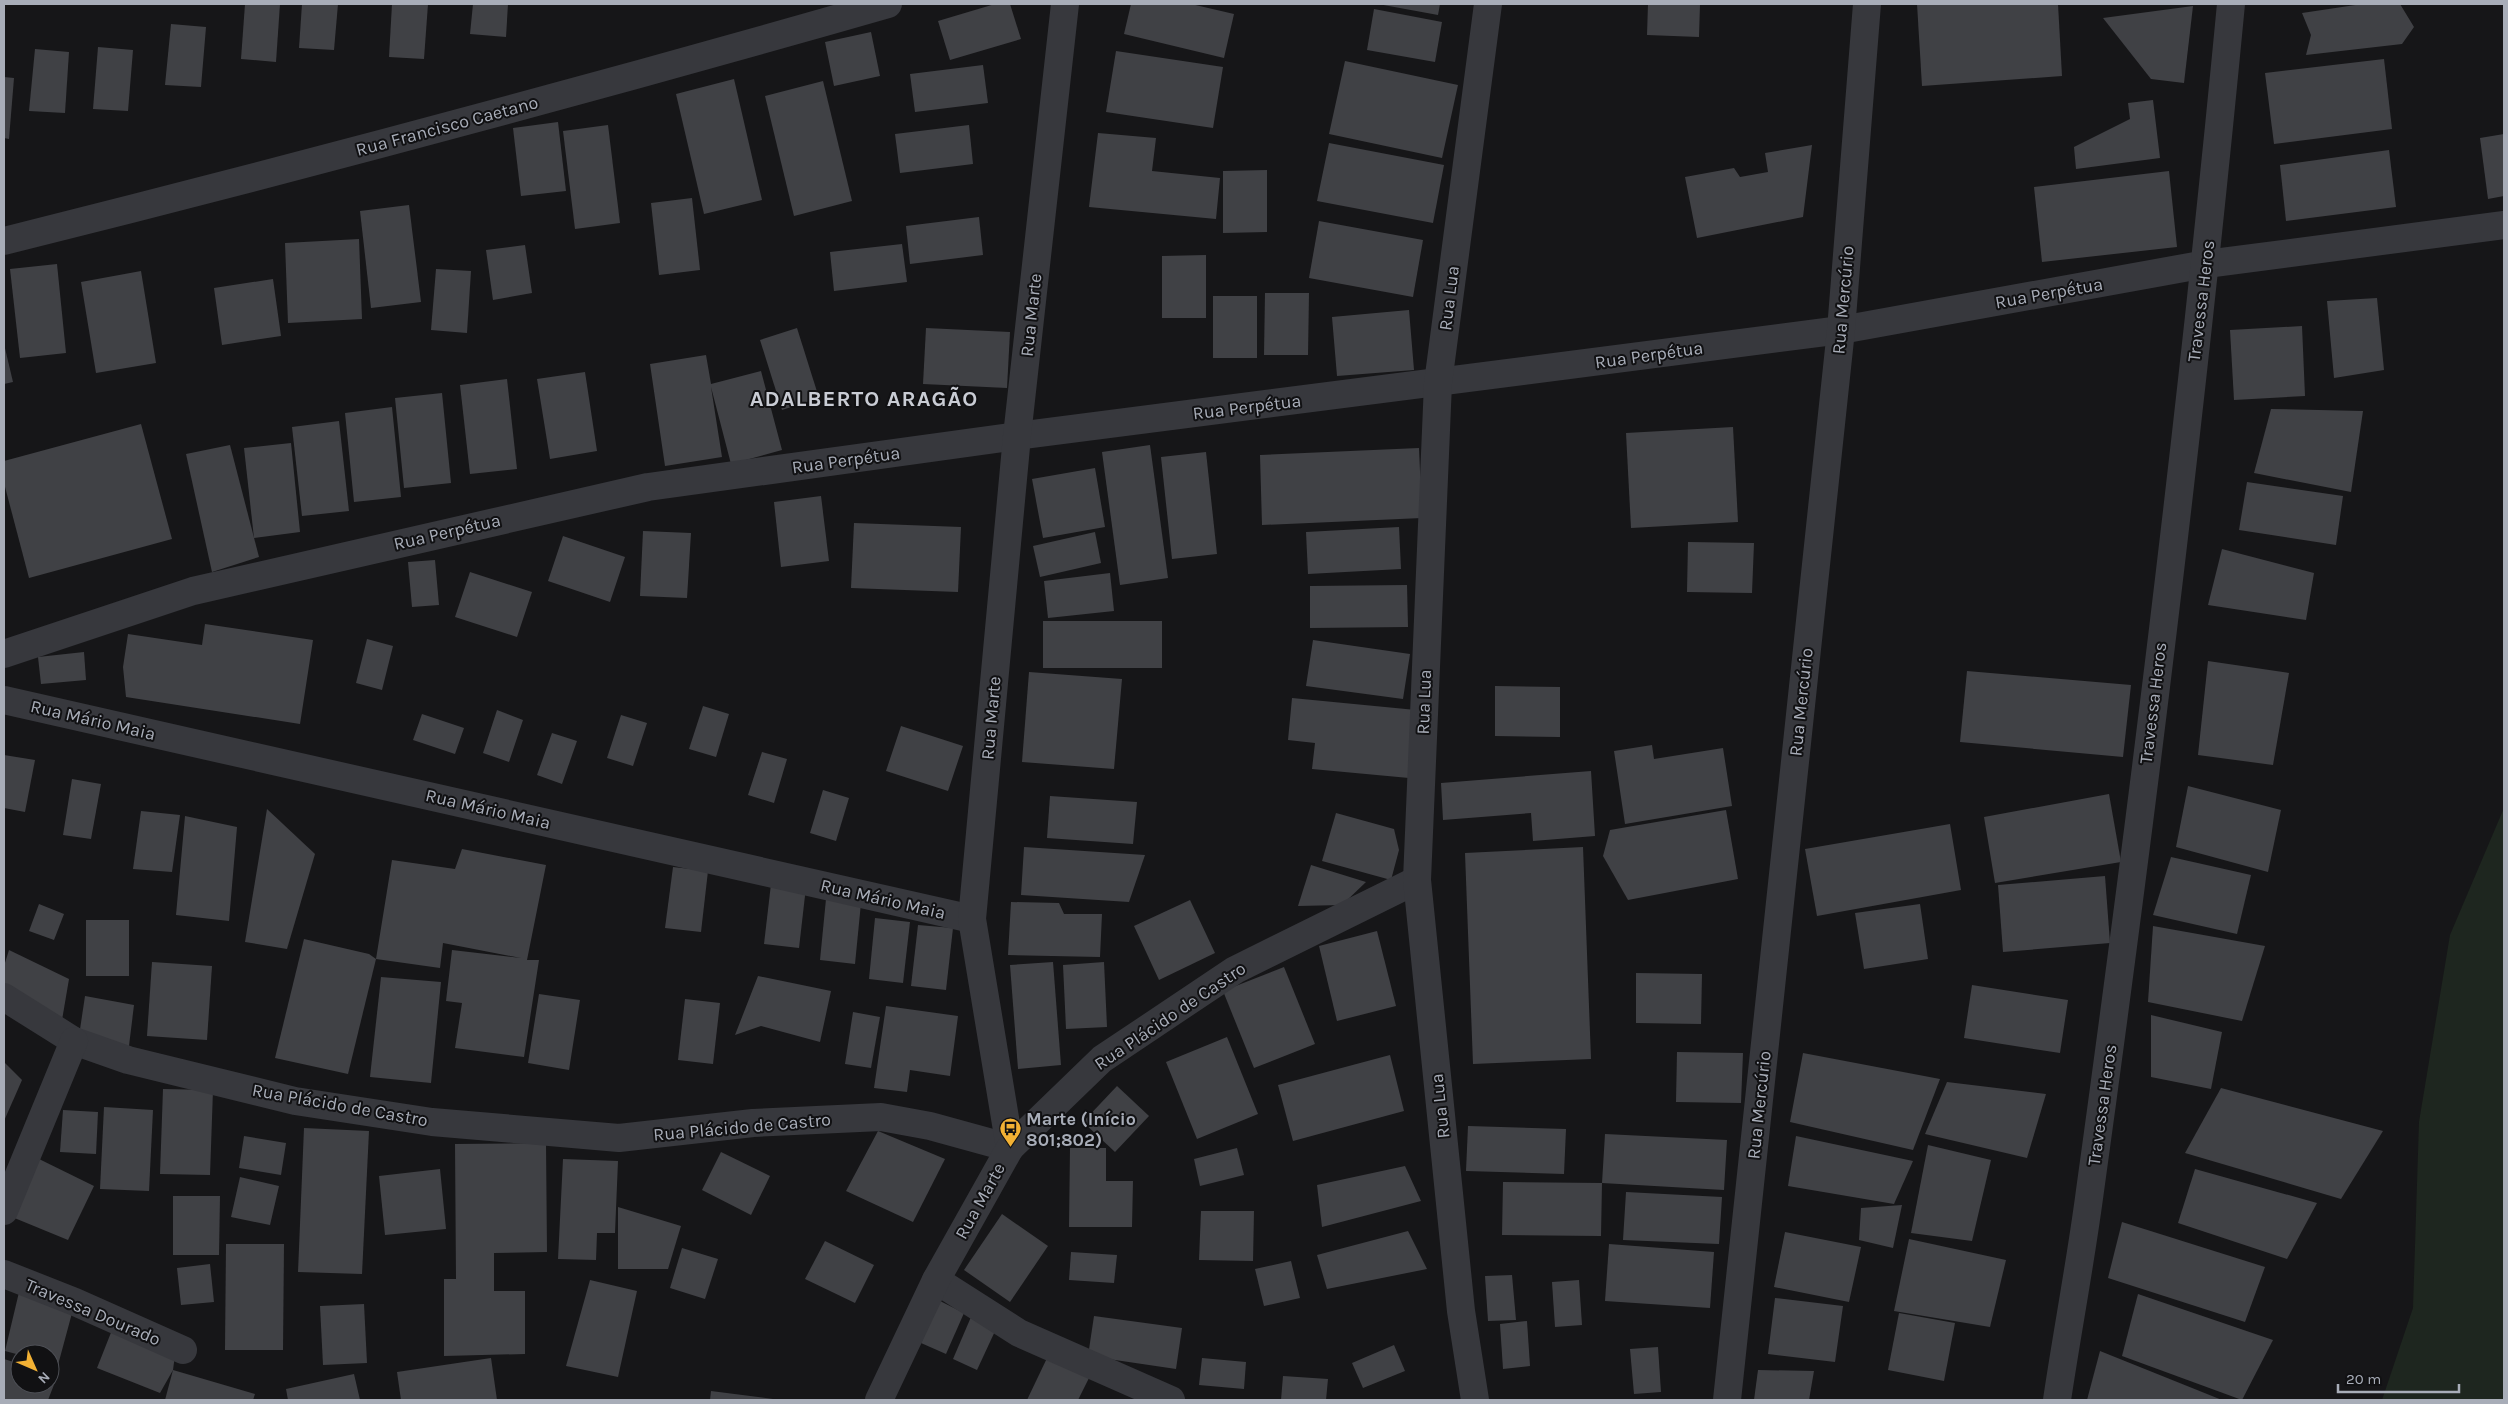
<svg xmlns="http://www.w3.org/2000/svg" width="2508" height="1404" font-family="Karla,sans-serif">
<rect width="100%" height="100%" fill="#161618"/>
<polygon fill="#1e261f" points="2504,808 2504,1400 2382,1400 2413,1308 2419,1122 2450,935"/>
<g fill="#404145">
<polygon points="245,4 280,4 276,62 241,59"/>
<polygon points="302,4 338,4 334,50 299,48"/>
<polygon points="392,4 428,4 424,59 389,57"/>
<polygon points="473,4 508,4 506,37 470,34"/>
<polygon points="995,4 1010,4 1021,39 950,60 938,21"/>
<polygon points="1131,4 1191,4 1234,14 1224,58 1124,34"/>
<polygon points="1378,4 1440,4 1438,15"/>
<polygon points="1648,4 1700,4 1699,37 1647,35"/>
<polygon points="1917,4 2058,4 2062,76 1922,86"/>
<polygon points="2362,4 2400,4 2414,27 2402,44 2306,55 2311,35 2302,13"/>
<polygon points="2193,6 2184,83 2151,79 2103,18"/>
<polygon points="1374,9 1442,22 1435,62 1367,50"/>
<polygon points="171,24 206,27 201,87 165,85"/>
<polygon points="871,32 880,76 834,86 825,42"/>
<polygon points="98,47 133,50 128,111 93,109"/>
<polygon points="35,49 69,52 65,113 29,111"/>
<polygon points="1116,51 1223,67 1213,128 1106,112"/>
<polygon points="2384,59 2392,129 2274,144 2265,73"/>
<polygon points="1345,61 1458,85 1442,158 1329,134"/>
<polygon points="983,65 988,103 915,112 910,74"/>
<polygon points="4,77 14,78 9,139 4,138"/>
<polygon points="734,79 762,200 704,214 676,94"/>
<polygon points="823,81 852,201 794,216 765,96"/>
<polygon points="2153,100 2160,158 2076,169 2074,147 2130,119 2128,103"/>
<polygon points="558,122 566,191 521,196 513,128"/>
<polygon points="608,125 620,223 575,229 563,131"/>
<polygon points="969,125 973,164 900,173 895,134"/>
<polygon points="1098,133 1156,138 1152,171 1220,178 1216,219 1089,207"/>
<polygon points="2504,134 2504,196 2488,199 2480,138"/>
<polygon points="1329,143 1444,165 1433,223 1317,201"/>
<polygon points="1812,145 1803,217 1697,238 1685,177 1734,168 1740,177 1768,172 1765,153"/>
<polygon points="2389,150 2396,207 2286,221 2280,165"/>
<polygon points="1267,170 1267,232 1223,233 1223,171"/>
<polygon points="2169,171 2177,247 2042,262 2034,187"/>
<polygon points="692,198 700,270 659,275 651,203"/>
<polygon points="409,205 421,302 371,308 360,211"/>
<polygon points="979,217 983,255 910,264 906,226"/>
<polygon points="1319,221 1423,240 1413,297 1309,278"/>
<polygon points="359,239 362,319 288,323 285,243"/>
<polygon points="902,244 907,282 834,291 830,252"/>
<polygon points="525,245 532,293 493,300 486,250"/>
<polygon points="1206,255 1206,318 1162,318 1162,256"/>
<polygon points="57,264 66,353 20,358 10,269"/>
<polygon points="436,269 471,271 467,333 431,330"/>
<polygon points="141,271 156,363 96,373 81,282"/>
<polygon points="273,279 281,336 222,345 214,288"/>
<polygon points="1265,293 1309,293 1308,355 1264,355"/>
<rect x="1213" y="296" width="44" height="62"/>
<polygon points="2377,298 2384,370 2334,378 2327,301"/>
<polygon points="1409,310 1414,370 1337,376 1332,317"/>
<polygon points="2302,326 2305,396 2234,400 2230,330"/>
<polygon points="797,328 819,398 782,410 760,340"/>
<polygon points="926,328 1010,332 1007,388 923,384"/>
<polygon points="4,344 13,382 4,384"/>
<polygon points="706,355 711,384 761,371 782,450 731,464 711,387 722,457 665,466 650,364"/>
<polygon points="585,372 597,451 550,459 537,379"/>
<polygon points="507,379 517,469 470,474 460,385"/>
<polygon points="442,393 451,483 404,488 395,398"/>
<polygon points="392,407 401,497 354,502 345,413"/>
<polygon points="2271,409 2363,411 2351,492 2254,473"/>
<polygon points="339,421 349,511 302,516 292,427"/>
<polygon points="141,424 172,539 29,578 4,483 4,461"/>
<polygon points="1733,427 1738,522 1631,528 1626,433"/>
<polygon points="291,443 300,532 254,538 244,448"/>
<polygon points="230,445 259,557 212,572 186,454"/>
<polygon points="1150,445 1168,578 1120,585 1102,452"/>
<polygon points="1419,448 1422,518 1262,525 1260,455"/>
<polygon points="1206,452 1217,554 1172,559 1161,457"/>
<polygon points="1095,468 1105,527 1043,538 1032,479"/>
<polygon points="2247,482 2343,496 2336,545 2239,530"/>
<polygon points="821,496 829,561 781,567 774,502"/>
<polygon points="854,523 961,527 958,592 851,588"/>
<polygon points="1399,527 1401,569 1308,574 1306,532"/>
<polygon points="643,531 691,533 687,598 640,596"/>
<polygon points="1095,532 1101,563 1040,577 1033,546"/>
<polygon points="563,536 625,557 610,602 548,581"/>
<polygon points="1688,542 1754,543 1752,593 1687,592"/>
<polygon points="2222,549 2314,573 2306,620 2208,605"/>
<polygon points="435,560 439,605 412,607 408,562"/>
<polygon points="470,572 532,592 517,637 455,617"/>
<polygon points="1110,573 1114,611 1048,618 1044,581"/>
<polygon points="1407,585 1408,627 1310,628 1310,586"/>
<rect x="1043" y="621" width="119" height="47"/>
<polygon points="205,624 313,640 300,724 126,697 123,667 128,634 202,645"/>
<polygon points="367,639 393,646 382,690 356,683"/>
<polygon points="1313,640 1410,654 1403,699 1306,686"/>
<polygon points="84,652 86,680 41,684 38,657"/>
<polygon points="2208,661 2289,673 2273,765 2198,755"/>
<polygon points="1967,671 2131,685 2123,757 1960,742"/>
<polygon points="1029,672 1122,679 1114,769 1022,762"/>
<polygon points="1495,686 1560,687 1560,737 1495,736"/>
<polygon points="1292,698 1416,710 1409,778 1312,769 1315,743 1288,740"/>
<polygon points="703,706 729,714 716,757 689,749"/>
<polygon points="497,710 523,720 509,762 483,753"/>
<polygon points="422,714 464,728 455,754 413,740"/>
<polygon points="621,715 647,723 633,766 607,758"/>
<polygon points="901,726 963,746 948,791 886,771"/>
<polygon points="552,733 577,741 562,784 537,775"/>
<polygon points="1652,745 1654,759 1723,748 1732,806 1625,824 1614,751"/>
<polygon points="762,752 787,759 774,803 748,795"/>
<polygon points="4,755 35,760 25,812 4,808"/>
<polygon points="1591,771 1595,836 1533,841 1531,813 1443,820 1441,783"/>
<polygon points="72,779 101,784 91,839 63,835"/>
<polygon points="2188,786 2281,810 2268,872 2176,847"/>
<polygon points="823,790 849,798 836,841 810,833"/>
<polygon points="2109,794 2121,862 1995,883 1984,817"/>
<polygon points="1050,796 1137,802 1133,844 1047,838"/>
<polygon points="267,809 315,854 287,949 245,942"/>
<polygon points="1726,810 1738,879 1628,900 1603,856 1610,830"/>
<polygon points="141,811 180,815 172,872 133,869"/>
<polygon points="1336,813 1394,829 1399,850 1391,880 1322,861"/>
<polygon points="185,816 237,827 229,921 176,915"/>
<polygon points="1950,824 1961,890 1817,916 1805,849"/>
<polygon points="1024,847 1145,855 1129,902 1021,895"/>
<polygon points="1583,847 1591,1059 1473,1064 1465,853"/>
<polygon points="462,849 546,865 527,960 539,960 524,1057 455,1048 462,1003 446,1001 452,950 521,958 443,943 440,968 376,959 392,860 455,869"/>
<polygon points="2171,857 2251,875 2237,934 2153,915"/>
<polygon points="1311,865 1366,882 1342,905 1298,906"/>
<polygon points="673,867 708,871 701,932 665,928"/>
<polygon points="2105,876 2110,943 2003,952 1998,885"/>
<polygon points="771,884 806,887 799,948 764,944"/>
<polygon points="826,899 861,903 855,964 820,960"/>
<polygon points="1190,900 1215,953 1159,980 1134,926"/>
<polygon points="1011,902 1059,903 1064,914 1102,914 1100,957 1008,955"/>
<polygon points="39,904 64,914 54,940 29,931"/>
<polygon points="1920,904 1928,959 1864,969 1855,913"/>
<polygon points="875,918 910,922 903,983 869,979"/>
<rect x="86" y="920" width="43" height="56"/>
<polygon points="918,925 953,928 946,990 911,986"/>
<polygon points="2153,926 2265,946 2242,1021 2148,1002"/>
<polygon points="1377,931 1396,1006 1337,1021 1319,946"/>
<polygon points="304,939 369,954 376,959 348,1074 275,1058"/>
<polygon points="9,950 69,979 61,1026 4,990 4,966"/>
<polygon points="152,962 212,966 207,1040 147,1036"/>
<polygon points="1053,962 1061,1065 1018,1069 1010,965"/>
<polygon points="1104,962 1107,1027 1066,1029 1063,965"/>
<polygon points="1284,967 1315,1044 1254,1068 1223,991"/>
<polygon points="1636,973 1702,974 1701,1024 1636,1023"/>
<polygon points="758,976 831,991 820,1042 761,1026 735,1035"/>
<polygon points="381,977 441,982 431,1083 370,1077"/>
<polygon points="1972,985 2068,1000 2060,1053 1964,1038"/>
<polygon points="539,994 580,1000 569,1070 528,1063"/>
<polygon points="85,996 134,1005 128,1054 79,1036"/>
<polygon points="685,999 720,1003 713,1064 678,1060"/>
<polygon points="886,1006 958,1016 950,1076 910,1070 907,1092 874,1088"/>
<polygon points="853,1012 880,1017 871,1068 845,1064"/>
<polygon points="2151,1015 2222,1032 2211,1089 2151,1077"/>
<polygon points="1227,1037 1258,1114 1197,1139 1166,1062"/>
<polygon points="1677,1052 1743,1053 1741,1103 1676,1102"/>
<polygon points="1803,1053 1940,1079 1913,1150 1790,1122"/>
<polygon points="1390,1055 1404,1111 1293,1141 1278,1085"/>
<polygon points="4,1062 22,1080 4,1121"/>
<polygon points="1947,1082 2046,1094 2027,1158 1925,1134"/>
<polygon points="1117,1086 1149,1116 1115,1152 1083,1122"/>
<polygon points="2221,1088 2383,1131 2341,1199 2185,1153"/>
<polygon points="163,1089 213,1090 210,1175 160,1174"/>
<polygon points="104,1107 153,1110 149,1191 100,1189"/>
<polygon points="63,1110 98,1112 96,1154 60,1152"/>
<polygon points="1468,1126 1566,1129 1564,1174 1466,1171"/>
<polygon points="304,1128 369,1131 362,1274 298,1272"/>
<polygon points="878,1131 945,1159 913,1222 846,1191"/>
<polygon points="1605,1134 1727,1140 1724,1190 1602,1183 1601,1236 1502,1235 1503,1182 1602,1183"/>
<polygon points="244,1136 286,1143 281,1175 239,1168"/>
<polygon points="1796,1136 1913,1161 1894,1204 1788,1186"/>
<polygon points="546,1143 547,1252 494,1253 494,1291 525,1291 525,1354 444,1356 444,1279 456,1279 455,1144"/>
<polygon points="1928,1145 1991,1160 1972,1241 1911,1233"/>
<polygon points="1070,1148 1106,1148 1106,1181 1133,1181 1132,1227 1069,1227"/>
<polygon points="1237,1148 1244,1175 1200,1186 1194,1159"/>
<polygon points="721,1152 770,1176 751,1215 702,1190"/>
<polygon points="37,1158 94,1186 68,1240 12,1217"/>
<polygon points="563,1159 618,1161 615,1233 597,1233 596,1260 558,1259"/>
<polygon points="1405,1166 1421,1201 1322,1227 1317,1185"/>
<polygon points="440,1169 446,1229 385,1235 379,1176"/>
<polygon points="2195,1169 2317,1203 2287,1259 2178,1223"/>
<polygon points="240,1177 279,1186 270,1225 231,1217"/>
<polygon points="1626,1192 1722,1197 1719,1244 1623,1240"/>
<polygon points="173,1196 220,1196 219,1255 173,1255"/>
<polygon points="1902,1205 1893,1248 1859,1240 1861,1208"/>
<polygon points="618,1207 681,1226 668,1269 618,1269"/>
<polygon points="1201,1211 1254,1211 1253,1261 1199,1260"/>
<polygon points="1002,1214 1048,1246 1010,1302 964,1270"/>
<polygon points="2122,1222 2265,1267 2245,1322 2108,1278"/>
<polygon points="1408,1231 1427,1269 1327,1289 1317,1255"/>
<polygon points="1785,1232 1861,1247 1849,1302 1774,1287"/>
<polygon points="1909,1239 2006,1260 1990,1327 1894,1311"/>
<polygon points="825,1241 874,1265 855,1303 805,1279"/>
<polygon points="226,1244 284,1244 283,1350 225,1350"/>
<polygon points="1609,1244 1714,1252 1710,1308 1605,1301"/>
<polygon points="682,1248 718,1259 705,1299 670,1288"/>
<polygon points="1071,1252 1117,1255 1114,1283 1069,1280"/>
<polygon points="1291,1261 1300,1298 1264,1306 1255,1269"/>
<polygon points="210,1264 214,1302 181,1305 177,1268"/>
<polygon points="1512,1275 1516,1320 1488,1321 1485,1276"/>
<polygon points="590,1280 637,1291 618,1377 566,1366"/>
<polygon points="1579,1280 1582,1325 1555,1327 1552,1282"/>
<polygon points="20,1288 75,1302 58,1365 50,1363 50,1354 20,1355 5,1351"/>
<polygon points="2138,1294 2273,1340 2242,1400 2122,1356"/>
<polygon points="1775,1298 1843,1306 1835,1362 1768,1354"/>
<polygon points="940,1301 964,1313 946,1354 921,1343"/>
<polygon points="364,1304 367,1363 323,1365 320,1306"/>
<polygon points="1899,1313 1955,1323 1944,1381 1888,1370"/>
<polygon points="1094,1316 1182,1328 1176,1369 1088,1356"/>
<polygon points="971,1317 996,1329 977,1370 953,1359"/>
<polygon points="1527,1321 1530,1366 1503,1369 1500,1324"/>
<polygon points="112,1330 175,1355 173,1370 255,1394 253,1400 165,1400 173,1370 160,1393 97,1368"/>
<polygon points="1394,1345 1405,1371 1363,1388 1352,1363"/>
<polygon points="1658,1347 1661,1392 1634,1394 1630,1349"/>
<polygon points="2100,1351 2222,1400 2087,1400"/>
<polygon points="1048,1356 1090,1376 1078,1400 1027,1400"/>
<polygon points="491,1358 497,1400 401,1400 397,1372"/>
<polygon points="1202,1358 1246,1362 1244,1389 1199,1385"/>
<polygon points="4,1359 20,1364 20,1384 50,1384 50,1375 57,1377 48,1400 4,1400"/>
<polygon points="1758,1370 1814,1371 1809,1400 1754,1400"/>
<polygon points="354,1374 360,1400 288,1400 286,1389"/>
<polygon points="1283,1376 1328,1379 1326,1400 1281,1400"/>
<polygon points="711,1391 773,1399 773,1400 710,1400"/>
</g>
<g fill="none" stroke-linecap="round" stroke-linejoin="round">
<g stroke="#37383d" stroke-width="28">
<path d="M4,241C300,167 595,88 888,4"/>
<polyline points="4,654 193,591 648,487 1017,436 1841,330 2206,264 2504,225"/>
<polyline points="4,700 972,919"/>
<polyline points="4,997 74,1041 128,1060 295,1101 432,1122 619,1138 753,1123 881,1117 930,1126 1010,1148"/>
<polyline points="1010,1148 972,919 1017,436 1065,4"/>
<polyline points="4,1211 74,1041"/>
<polyline points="4,1274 75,1302 183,1350"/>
<polyline points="936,1280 1019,1333 1171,1400"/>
<polyline points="879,1400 936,1280 1010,1148 1102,1059 1235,970 1417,880"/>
<polyline points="1475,1400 1461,1311 1417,880 1438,383 1488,4"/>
<polyline points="1727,1400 1841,330 1867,4"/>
<path d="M2057,1400C2067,1333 2080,1265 2089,1198C2144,801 2193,403 2231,4"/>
</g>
</g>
<defs>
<symbol id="bus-pin" viewBox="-11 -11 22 30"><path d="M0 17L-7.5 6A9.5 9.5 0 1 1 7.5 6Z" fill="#f2b134" stroke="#111113"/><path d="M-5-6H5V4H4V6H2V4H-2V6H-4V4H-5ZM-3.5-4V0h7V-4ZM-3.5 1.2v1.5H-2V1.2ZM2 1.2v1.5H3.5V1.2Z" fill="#111"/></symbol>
</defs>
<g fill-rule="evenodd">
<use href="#bus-pin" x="998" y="1116" width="25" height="34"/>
</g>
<g text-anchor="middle" stroke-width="4" stroke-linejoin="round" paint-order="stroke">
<g font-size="18" fill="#a8adb8" stroke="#111113">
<text transform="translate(447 126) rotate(-15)" y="6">Rua Francisco Caetano</text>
<text transform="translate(2049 293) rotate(-10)" y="6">Rua Perpétua</text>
<text transform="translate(1449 298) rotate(-83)" y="6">Rua Lua</text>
<text transform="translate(1843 300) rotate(-85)" y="6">Rua Mercúrio</text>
<text transform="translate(2201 301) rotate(-83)" y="6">Travessa Heros</text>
<text transform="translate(1031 315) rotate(-84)" y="6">Rua Marte</text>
<text transform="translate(1649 355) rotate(-8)" y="6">Rua Perpétua</text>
<text transform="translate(1247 407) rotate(-7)" y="6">Rua Perpétua</text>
<text transform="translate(846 460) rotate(-8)" y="6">Rua Perpétua</text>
<text transform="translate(447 532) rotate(-13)" y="6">Rua Perpétua</text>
<text transform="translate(1424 702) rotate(-88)" y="6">Rua Lua</text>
<text transform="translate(1801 702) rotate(-84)" y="6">Rua Mercúrio</text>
<text transform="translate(2153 703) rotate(-83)" y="6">Travessa Heros</text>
<text transform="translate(991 718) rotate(-85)" y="6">Rua Marte</text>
<text transform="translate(93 720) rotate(13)" y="6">Rua Mário Maia</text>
<text transform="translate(488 809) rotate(13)" y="6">Rua Mário Maia</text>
<text transform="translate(883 899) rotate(13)" y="6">Rua Mário Maia</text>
<text transform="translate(1170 1016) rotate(-34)" y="6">Rua Plácido de Castro</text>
<text transform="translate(340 1105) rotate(10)" y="6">Rua Plácido de Castro</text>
<text transform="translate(1759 1105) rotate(-84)" y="6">Rua Mercúrio</text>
<text transform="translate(2102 1105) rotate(-82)" y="6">Travessa Heros</text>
<text transform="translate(1440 1106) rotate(-96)" y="6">Rua Lua</text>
<text transform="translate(742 1127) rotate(-5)" y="6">Rua Plácido de Castro</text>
<text transform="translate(980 1201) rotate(-61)" y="6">Rua Marte</text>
<text transform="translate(93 1312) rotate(23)" y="6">Travessa Dourado</text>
</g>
<g font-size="18" font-weight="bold" fill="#a8adb8" stroke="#111113" text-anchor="start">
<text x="1026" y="1125">Marte (Início<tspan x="1026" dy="21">801;802)</tspan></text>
</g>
<g font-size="22" font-weight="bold" letter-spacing="1" fill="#c9ccd4" stroke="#111113">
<text x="864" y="406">ADALBERTO ARAGÃO</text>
</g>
</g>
<rect width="2508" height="1404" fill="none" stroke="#a8adb8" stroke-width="10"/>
<g transform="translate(35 1369) rotate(135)"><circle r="24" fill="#111113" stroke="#4d4f55"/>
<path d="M0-4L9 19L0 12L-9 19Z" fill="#f2b134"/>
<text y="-8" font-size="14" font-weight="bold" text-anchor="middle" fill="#a8adb8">N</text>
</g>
<path d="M2338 1384v8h121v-8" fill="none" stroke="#a8adb8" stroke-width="2.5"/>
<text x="2346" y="1384" font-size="15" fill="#a8adb8" stroke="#111113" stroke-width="4" paint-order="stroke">20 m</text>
</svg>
